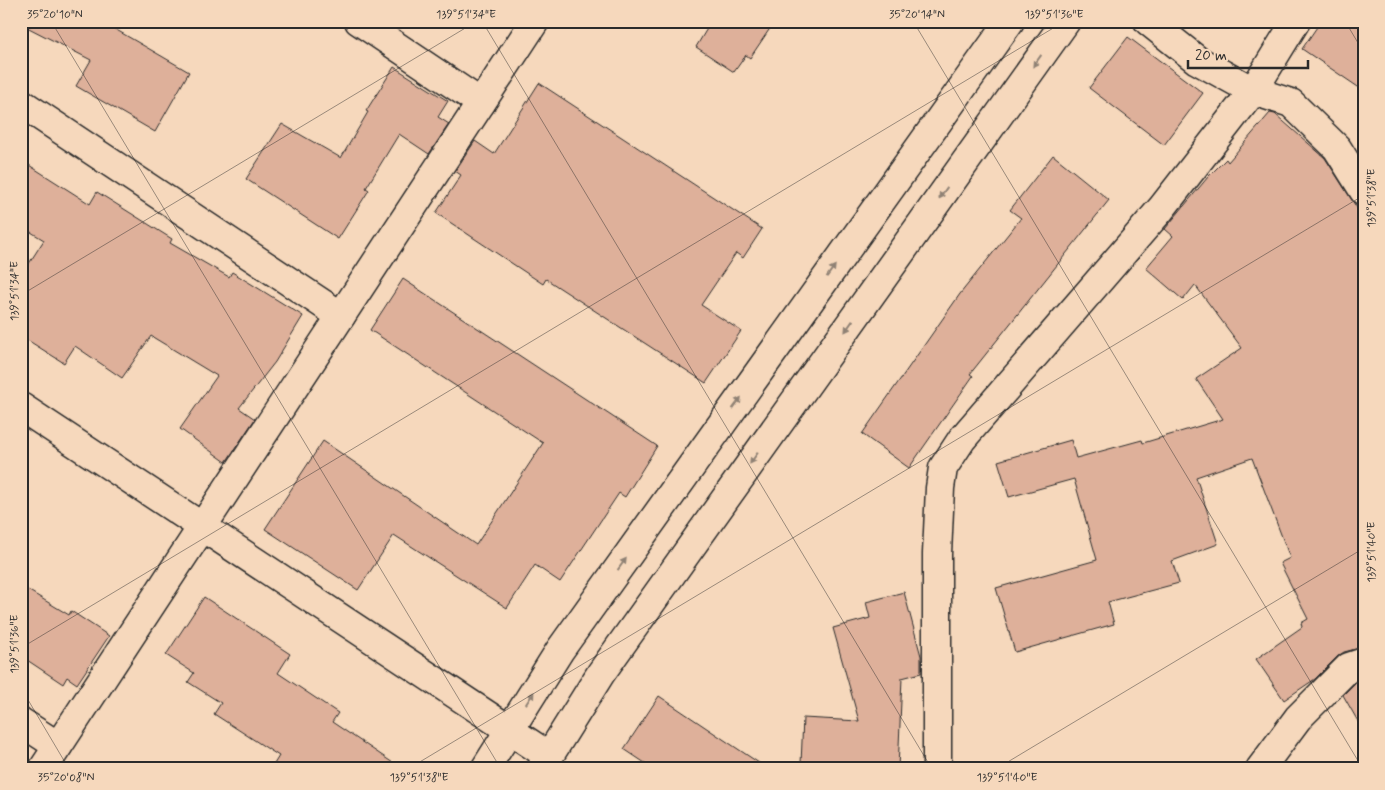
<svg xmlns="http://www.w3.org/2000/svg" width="1385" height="790" font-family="Mynerve,sans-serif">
<rect width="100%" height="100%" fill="#f6d8bc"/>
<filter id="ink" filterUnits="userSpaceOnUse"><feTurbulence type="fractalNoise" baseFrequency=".02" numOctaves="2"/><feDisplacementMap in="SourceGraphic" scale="10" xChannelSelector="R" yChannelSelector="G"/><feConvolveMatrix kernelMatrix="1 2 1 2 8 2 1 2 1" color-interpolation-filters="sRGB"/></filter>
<g filter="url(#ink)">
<g fill="#deb09a" stroke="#2b2b2b">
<polygon points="21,21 101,21 189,72 155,132 76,86 91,60 21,24"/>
<polygon points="701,21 775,21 750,58 746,55 734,72 696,47 708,27"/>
<polygon points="1321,21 1364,21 1364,91 1302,49"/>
<polygon points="1128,37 1203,93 1164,145 1089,88"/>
<polygon points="394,67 448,101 438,117 449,124 429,154 399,134 366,188 369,190 338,239 246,179 282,124 341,158 368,112 366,111"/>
<polygon points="539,83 762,229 743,258 736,253 701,305 741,331 706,383 546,279 543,284 436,213 461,175 455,171 475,141 494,154"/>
<polygon points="1270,113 1275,114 1325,158 1364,219 1364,647 1344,652 1338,656 1315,679 1284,700 1256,659 1302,627 1301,623 1308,619 1280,563 1290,558 1252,458 1196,477 1218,544 1172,561 1179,583 1108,602 1114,624 1015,652 996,588 1097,560 1074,479 1009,497 998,461 1071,440 1076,458 1142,440 1143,443 1223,419 1196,379 1242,348 1195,285 1183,300 1146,268 1173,236 1165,229 1208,177 1226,159 1228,162"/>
<polygon points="1053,155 1109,200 970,374 973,376 909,468 862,434 960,294 1021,218 1010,210"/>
<polygon points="21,160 90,204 97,192 172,239 170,243 229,277 232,272 303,316 275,362 239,408 255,419 226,462 180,429 217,376 151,336 122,378 75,346 64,363 21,336 21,276 44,240 21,226"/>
<polygon points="403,279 657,446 625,497 619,493 560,582 535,565 507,608 394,535 358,590 265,529 323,441 476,545 543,443 370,330"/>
<polygon points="21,586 69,615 71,611 109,636 77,684 67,677 63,684 21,656"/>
<polygon points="904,592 921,656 921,673 902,678 898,769 801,764 803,718 859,721 833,628 870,618 866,602"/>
<polygon points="204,597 290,654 278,673 338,713 332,722 402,769 271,769 279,756 214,714 221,703 188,682 194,673 166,655"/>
<polygon points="1364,679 1364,732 1343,695 1357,681"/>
<polygon points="659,696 714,733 768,769 654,769 624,749"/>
</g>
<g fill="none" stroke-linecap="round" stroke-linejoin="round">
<defs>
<g id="street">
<polyline points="359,21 481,103"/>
<polyline points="1148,21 1197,60 1253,91 1291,103 1337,148 1364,191"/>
<polyline points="21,103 341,316"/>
<polyline points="21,407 549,756"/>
<polyline points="21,722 58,746"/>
<polyline points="43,769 535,21"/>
<polyline points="937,769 937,554 940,488 943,468 962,439 1161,209 1253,91 1296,21"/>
<polyline points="1260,769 1298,718 1349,667 1364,662"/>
</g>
<g id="secondary">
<polyline points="485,769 560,650 1010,21"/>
<polyline points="541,769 601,673 1066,21"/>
</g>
</defs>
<use href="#street" stroke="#2b2b2b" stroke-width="31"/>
<use href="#secondary" stroke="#2b2b2b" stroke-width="31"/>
<use href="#street" stroke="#f6d8bc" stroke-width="28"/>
<use href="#secondary" stroke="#f6d8bc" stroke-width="28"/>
</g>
<defs><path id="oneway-solid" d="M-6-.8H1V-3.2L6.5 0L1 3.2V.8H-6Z" transform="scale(1.25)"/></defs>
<g fill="#908274">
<use href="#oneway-solid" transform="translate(1037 61) rotate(125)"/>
<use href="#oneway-solid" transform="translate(943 193) rotate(125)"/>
<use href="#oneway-solid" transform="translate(831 271) rotate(-54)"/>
<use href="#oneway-solid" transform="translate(849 326) rotate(125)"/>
<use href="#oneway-solid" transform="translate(737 403) rotate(-54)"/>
<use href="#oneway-solid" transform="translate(754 458) rotate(125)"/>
<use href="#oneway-solid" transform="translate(622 564) rotate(-54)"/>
<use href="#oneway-solid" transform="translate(530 698) rotate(-57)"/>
</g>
</g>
<path fill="none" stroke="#2b2b2b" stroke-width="1" stroke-opacity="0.45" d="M51,21L501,769M482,21L932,769M913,21L1363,769M1345,21L1364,53M21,295L477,21M21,648L1065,21M21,688L69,769M408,769L1364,195M996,769L1364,548"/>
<rect width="1385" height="790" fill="none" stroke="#f6d8bc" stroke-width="55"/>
<path d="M1188 60v8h120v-8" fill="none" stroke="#2b2b2b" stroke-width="2.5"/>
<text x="1195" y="60" font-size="15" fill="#2b2b2b" stroke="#f6d8bc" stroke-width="4" paint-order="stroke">20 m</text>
<rect x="28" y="28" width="1330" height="734" fill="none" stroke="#2b2b2b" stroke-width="2"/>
<g font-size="12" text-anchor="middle" fill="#2b2b2b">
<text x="55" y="18">35°20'10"N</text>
<text x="466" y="18">139°51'34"E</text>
<text x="917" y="18">35°20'14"N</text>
<text x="1054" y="18">139°51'36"E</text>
<text transform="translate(1371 198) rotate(-90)" y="4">139°51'38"E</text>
<text transform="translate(14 291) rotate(-90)" y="4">139°51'34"E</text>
<text transform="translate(1371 552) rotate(-90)" y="4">139°51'40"E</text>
<text transform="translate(14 644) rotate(-90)" y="4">139°51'36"E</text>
<text x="66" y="781">35°20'08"N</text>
<text x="419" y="781">139°51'38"E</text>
<text x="1007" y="781">139°51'40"E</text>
</g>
</svg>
